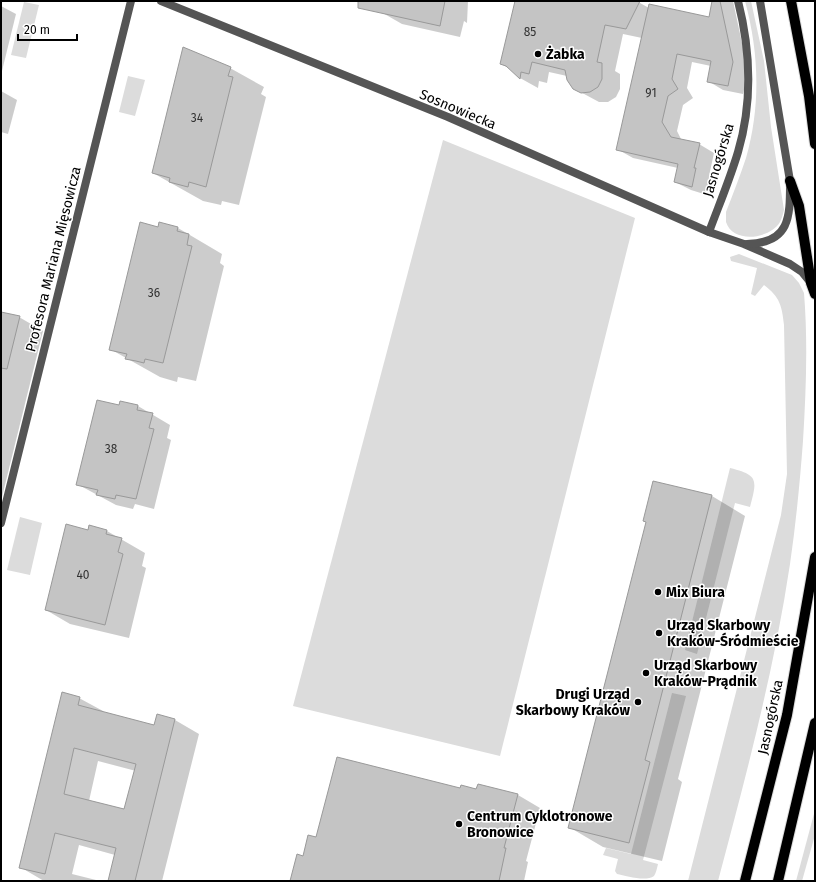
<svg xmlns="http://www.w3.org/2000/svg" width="816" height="882" font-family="'Fira Sans',sans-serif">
<rect width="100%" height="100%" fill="#fff"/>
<g fill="#dcdcdc">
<path d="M745,1H751L764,61L771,127L784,210C783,214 782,218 780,222C770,239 733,244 726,222C726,219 726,215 726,212C733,194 740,176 746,158C761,105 759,53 745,1Z"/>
<polygon points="24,2 39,5 26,58 11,55"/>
<polygon points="128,76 145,80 135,116 119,112"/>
<polygon points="443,140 635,218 500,756 293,706"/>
<path d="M739,254L792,275L799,283L804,293C808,342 806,392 803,441C800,481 796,523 790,564C774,671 746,776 718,881H688L781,515L787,474L784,325C782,306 780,297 764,285L755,296L751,294L757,268L731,261L730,257Z"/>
<path d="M730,468C759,475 757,480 750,507L735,503L697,654L685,650Z"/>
<polygon points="20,517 42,523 30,575 7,570"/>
<path d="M672,693L686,696L643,860L658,864C657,868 656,873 654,876C646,882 626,876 617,874L615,871L618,859L603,855L606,848L631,854Z"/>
<polygon points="815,810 815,835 802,881 796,881"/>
</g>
<g fill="#0003" fill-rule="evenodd">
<polygon points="367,1 468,1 467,23 464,21 460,37 402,24 381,12"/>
<polygon points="516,1 640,1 640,3 649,8 710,18 714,1 733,1 748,71 743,94 723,90 708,81 711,66 692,62 687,88 693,98 683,105 677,131 682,141 699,144 714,153 709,176 711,178 707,195 691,190 675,182 678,168 633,158 617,149 642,38 623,34 615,71 620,74 620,89 616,97 608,102 599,102 573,88 567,76 549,72 547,83 539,81 538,88 520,78 512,70 501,64"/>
<polygon points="1,6 16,14 1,75"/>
<polygon points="230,68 264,87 261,94 266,97 239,205 222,201 221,205 203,201 153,173"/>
<polygon points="1,91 17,100 8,134 1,132"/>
<polygon points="159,228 178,228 222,254 220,263 224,266 196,381 178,377 177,382 160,377 110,349"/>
<polygon points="1,313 19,317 43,331 1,501"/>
<polygon points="120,402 138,406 170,425 167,438 171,440 154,509 135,504 133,509 116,505 77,484 119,406"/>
<polygon points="712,496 745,516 678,779 682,782 662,861 603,847 569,827"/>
<polygon points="90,527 107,531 145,553 142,566 146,568 129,638 70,624 46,610 88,531"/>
<path d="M79,698L103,711V713L155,726L157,715L175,720L199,734L162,881H109L115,855L79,845L72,874L100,881H44L20,867ZM98,761L136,771L124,810L89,801Z"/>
<polygon points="478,785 518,795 540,808 526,861 528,862 524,881 291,881 303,857 317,839 460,790 477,791"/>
</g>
<g fill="#c4c4c4" stroke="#999" fill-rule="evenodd">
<polygon points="358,1 445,1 440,26 358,8"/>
<polygon points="515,1 640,1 626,29 605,25 597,62 602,63 602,79 598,87 590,92 581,93 573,89 567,80 565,70 532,62 529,74 521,72 520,79 506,66 500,64"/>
<polygon points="712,1 720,1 733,62 728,86 707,82 711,61 677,54 672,79 678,89 668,96 662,122 671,137 700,143 694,168 696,168 692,187 674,182 678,164 616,150 649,4 709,17"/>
<polygon points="183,47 231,67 228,76 233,77 206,187 189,182 188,187 169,182 170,178 152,173"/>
<polygon points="140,222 158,227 159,222 178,227 177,231 189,234 187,245 192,246 163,363 145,359 144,363 136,361 125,359 127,354 109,350"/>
<polygon points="1,312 20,316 7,369 1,368"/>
<polygon points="97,400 119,405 120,401 138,405 137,410 153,413 149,428 154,429 136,499 116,495 115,499 96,495 98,490 76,485"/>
<polygon points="653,481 712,495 645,760 650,762 629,843 568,828 646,522 643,521"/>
<polygon points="66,524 88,530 89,525 107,530 106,534 122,538 118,552 123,554 105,625 45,610"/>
<path d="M62,692L80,697L78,705L154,725L157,714L175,719L135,881H108L116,848L55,833L45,874L19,868ZM74,748L136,764L124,809L64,794Z"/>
<polygon points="337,757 460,788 461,785 476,789 478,784 518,794 504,848 506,848 499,881 290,881 297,854 303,856 308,835 316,837"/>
</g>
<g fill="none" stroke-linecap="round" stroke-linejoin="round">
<defs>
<g id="primary">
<polyline points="791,1 809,96 815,144"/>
<polyline points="790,181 799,206 811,283 815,294"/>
<polyline points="745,881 787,715 815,557"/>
<polyline points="778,881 815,723"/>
</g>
</defs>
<use href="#primary" stroke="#dbdbdb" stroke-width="12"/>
<g stroke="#555" stroke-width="8">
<polyline points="161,1 448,117 709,232 744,244 790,264 802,272 811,283"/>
<path d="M709,232C719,205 730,179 738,152C753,101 751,52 738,1"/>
<path d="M747,244C791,243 790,216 790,181L760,1"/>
<polyline points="1,523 131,1"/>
</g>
<use href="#primary" stroke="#000" stroke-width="10"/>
</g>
<g fill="#000" stroke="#fff" stroke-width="1.5">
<circle cx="538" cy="54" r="4"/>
<circle cx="658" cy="592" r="4"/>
<circle cx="659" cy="633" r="4"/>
<circle cx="646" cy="673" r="4"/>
<circle cx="638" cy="702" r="4"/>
<circle cx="459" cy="824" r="4"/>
</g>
<g text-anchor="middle" stroke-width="3" stroke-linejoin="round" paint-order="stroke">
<g font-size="12" fill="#313131">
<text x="530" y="36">85</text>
<text x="651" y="97">91</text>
<text x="197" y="122">34</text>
<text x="154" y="297">36</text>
<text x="111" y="453">38</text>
<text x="83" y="579">40</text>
</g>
<g font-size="14" font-weight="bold" fill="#000" stroke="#fff" text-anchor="start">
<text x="546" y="59">Żabka</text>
<text x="666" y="597">Mix Biura</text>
<text x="667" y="630">Urząd Skarbowy<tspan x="667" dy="16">Kraków-Śródmieście</tspan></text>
<text x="654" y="670">Urząd Skarbowy<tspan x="654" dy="16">Kraków-Prądnik</tspan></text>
<text x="630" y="699" text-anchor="end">Drugi Urząd<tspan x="630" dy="16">Skarbowy Kraków</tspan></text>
<text x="467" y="821">Centrum Cyklotronowe<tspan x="467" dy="16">Bronowice</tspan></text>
</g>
<g font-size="14" fill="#000" stroke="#fff">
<text transform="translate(458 109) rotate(23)" y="5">Sosnowiecka</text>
<text transform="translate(718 160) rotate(-73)" y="5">Jasnogórska</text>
<text transform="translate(53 259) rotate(-76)" y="5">Profesora Mariana Mięsowicza</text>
<text transform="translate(770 717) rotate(-78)" y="5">Jasnogórska</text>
</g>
</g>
<rect width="816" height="882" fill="none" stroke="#000000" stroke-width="4"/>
<path d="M18 34v6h59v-6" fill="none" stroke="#000000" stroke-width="2"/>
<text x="24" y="34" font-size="12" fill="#000000" stroke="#ffffff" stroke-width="3" paint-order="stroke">20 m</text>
</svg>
